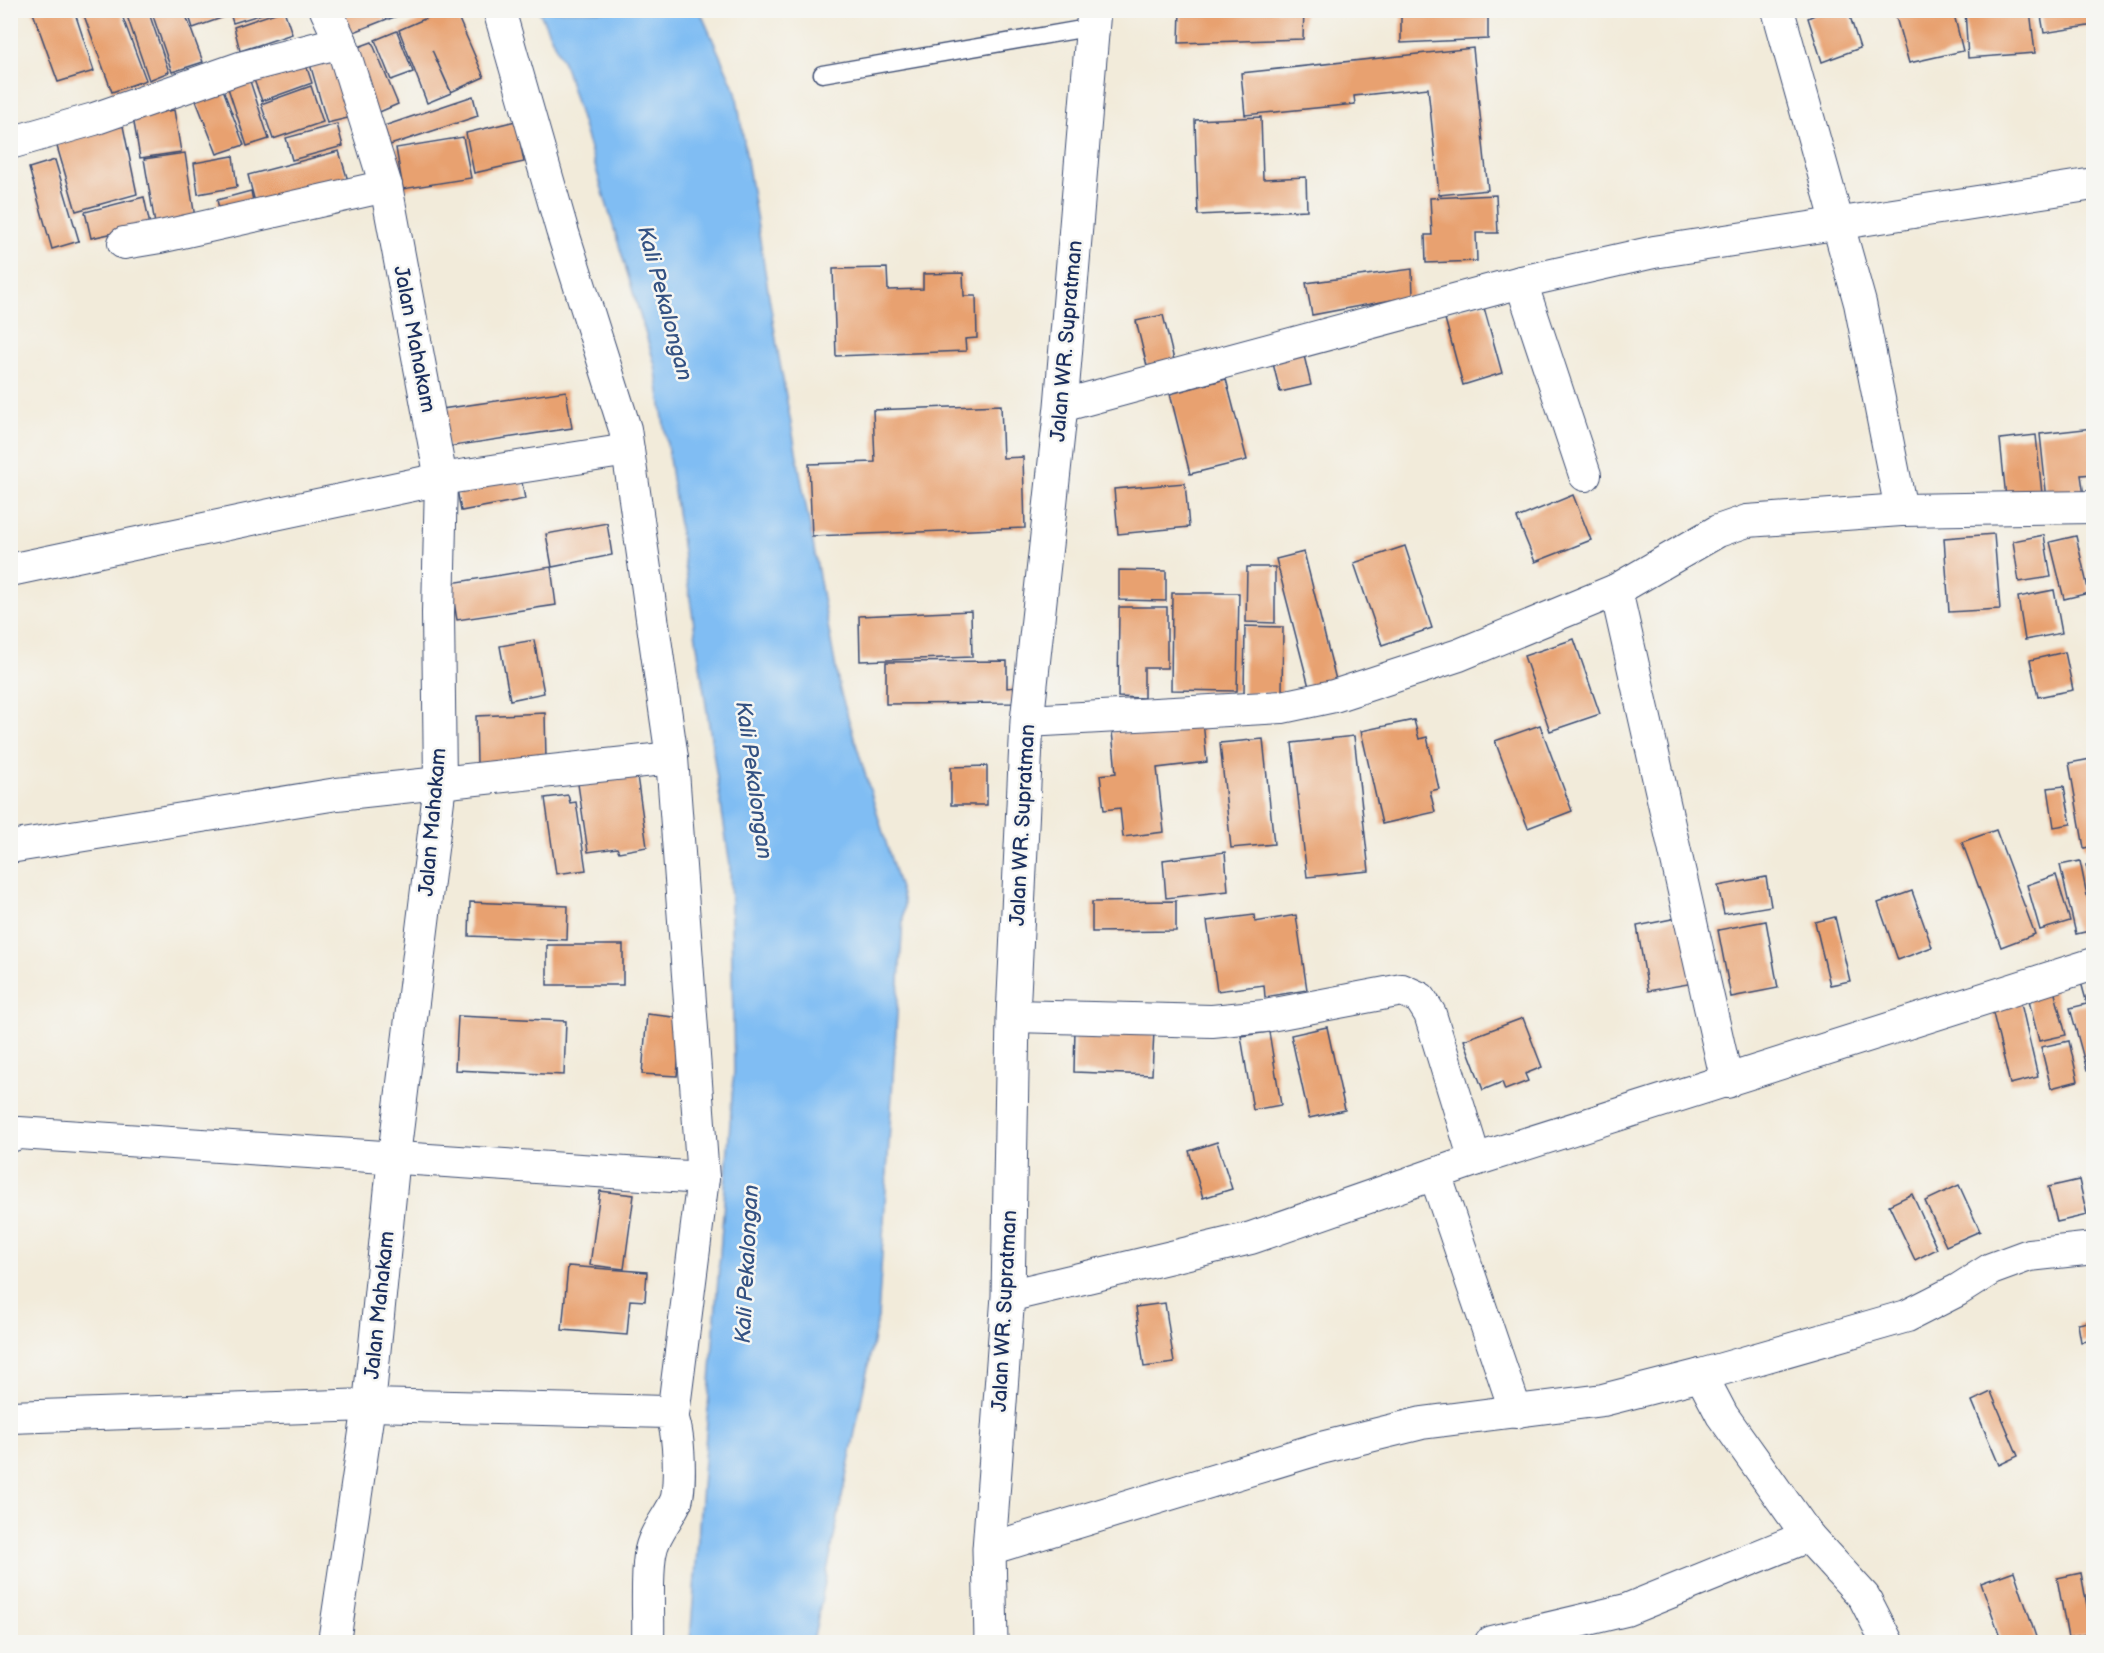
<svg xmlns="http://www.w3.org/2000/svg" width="2104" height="1653" font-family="'Balsamiq Sans',sans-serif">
<rect width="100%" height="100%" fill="#f6f6f2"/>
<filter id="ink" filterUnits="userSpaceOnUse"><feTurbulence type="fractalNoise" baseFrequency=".0167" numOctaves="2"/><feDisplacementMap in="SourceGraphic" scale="12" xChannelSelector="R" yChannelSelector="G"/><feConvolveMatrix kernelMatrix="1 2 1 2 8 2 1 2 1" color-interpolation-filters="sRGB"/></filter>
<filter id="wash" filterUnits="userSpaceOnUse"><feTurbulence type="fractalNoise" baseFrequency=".008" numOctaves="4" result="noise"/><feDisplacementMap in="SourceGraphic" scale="24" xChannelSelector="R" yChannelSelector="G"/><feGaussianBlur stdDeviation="1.35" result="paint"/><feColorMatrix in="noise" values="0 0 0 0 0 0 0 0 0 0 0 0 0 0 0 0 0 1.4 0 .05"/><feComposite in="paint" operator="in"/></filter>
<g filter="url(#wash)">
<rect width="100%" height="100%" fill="#f2ebda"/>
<polygon fill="#80bdf3" stroke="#4e76a8" stroke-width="1.5" points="539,11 700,11 736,92 779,358 840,691 904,902 878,1317 813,1642 690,1642 734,1071 730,865 655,365 566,69"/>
<g id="blocks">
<g fill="#e8a170">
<polygon points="32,10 74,10 94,71 58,82"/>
<polygon points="82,10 120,10 146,80 112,92"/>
<polygon points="125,10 148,10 169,72 149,80"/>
<polygon points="151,10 184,10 203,62 172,72"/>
<polygon points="187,10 225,10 227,16 193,28"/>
<polygon points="229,10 271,10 272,11 233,23"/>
<polygon points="284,10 292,34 240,51 234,27"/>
<polygon points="334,10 383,10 387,19 344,36"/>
<polygon points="386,10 411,10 411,11 389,19"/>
<polygon points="445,10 455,10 484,77 451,92 432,50 451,93 427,103 399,30"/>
<polygon points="1180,10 1304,10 1303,39 1179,43"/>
<polygon points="1401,10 1488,10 1488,39 1401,43"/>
<polygon points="1825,10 1848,10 1860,48 1822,62 1808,18"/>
<polygon points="1894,10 1953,10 1963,51 1909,63"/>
<polygon points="1965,10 2030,10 2035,53 1968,58"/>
<polygon points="2040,10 2094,10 2094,25 2044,33"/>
<polygon points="397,31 413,72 391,80 375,40"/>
<polygon points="372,42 398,104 375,114 350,50"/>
<polygon points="1473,48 1488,190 1439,195 1428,88 1354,96 1355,104 1245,115 1241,73"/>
<polygon points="302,53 312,83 262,101 251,72"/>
<polygon points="335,57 352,117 327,123 310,64"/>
<polygon points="250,81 269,139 247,146 228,88"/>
<polygon points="221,84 244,145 217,154 193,93"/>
<polygon points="311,86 323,122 273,139 261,104"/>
<polygon points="473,96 478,116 390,145 384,126"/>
<polygon points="174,110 181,152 140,158 133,117"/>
<polygon points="1261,117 1263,179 1306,177 1307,210 1198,215 1195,120"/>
<polygon points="516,121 524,162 474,173 466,133"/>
<polygon points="337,124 343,146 292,160 286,138"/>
<polygon points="123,126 137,194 76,211 56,143"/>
<polygon points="463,137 471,178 403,189 396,148"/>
<polygon points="339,151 349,184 257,210 248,175"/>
<polygon points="185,153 195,218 155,224 144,159"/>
<polygon points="233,156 237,187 198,194 194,163"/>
<polygon points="55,160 79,241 52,249 29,168"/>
<polygon points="251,191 255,211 222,221 217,200"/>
<polygon points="1496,195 1498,233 1476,233 1477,261 1426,263 1425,235 1432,235 1430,198"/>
<polygon points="144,197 150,225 91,238 85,212"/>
<polygon points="887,268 888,290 923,289 923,274 963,273 964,296 976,296 977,338 965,339 966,351 836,356 833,269"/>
<polygon points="1412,269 1413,296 1312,315 1306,283"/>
<polygon points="1483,304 1502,373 1463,385 1444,315"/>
<polygon points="1163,315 1174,360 1147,366 1136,321"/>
<polygon points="1301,343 1311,385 1280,392 1270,351"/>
<polygon points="1226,379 1247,460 1190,474 1170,394"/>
<polygon points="566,391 572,428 447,447 442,409"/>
<polygon points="1001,405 1003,458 1023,457 1025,528 812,536 809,464 875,462 873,410"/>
<polygon points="2093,428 2094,474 2081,475 2084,496 2047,500 2040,434"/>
<polygon points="2036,435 2042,494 2006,498 2000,439"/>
<polygon points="520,472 525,499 461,511 456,484"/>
<polygon points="1185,483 1189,527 1118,534 1114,489"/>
<polygon points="1573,495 1591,540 1535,562 1517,518"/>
<polygon points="607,523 612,555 552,567 546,534"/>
<polygon points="1994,534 2000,609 1949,612 1944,538"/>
<polygon points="2044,535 2051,577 2019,582 2013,541"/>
<polygon points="2076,536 2089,593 2064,599 2050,542"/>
<polygon points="1405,546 1432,628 1382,645 1354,563"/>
<polygon points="1304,552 1336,680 1309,687 1276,559"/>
<polygon points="551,567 556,605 457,620 451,583"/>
<polygon points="1247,567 1275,567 1275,623 1246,622"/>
<polygon points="1119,570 1166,571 1166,601 1119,600"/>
<polygon points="2054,590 2062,633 2025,640 2018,597"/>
<polygon points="1172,593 1239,593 1237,691 1171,690"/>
<polygon points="1119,607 1167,607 1167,668 1144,668 1144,698 1118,697"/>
<polygon points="971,611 972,657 860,661 859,616"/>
<polygon points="1245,626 1283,627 1282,693 1244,693"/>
<polygon points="1574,639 1600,714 1550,731 1524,656"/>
<polygon points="534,640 544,693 510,700 500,646"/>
<polygon points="2065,652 2073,690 2038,697 2030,660"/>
<polygon points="1007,661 1007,688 1017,687 1017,703 886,704 886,662"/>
<polygon points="545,713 546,761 477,764 476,716"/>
<polygon points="1414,720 1419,739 1427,737 1439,789 1430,791 1435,812 1382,824 1361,731"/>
<polygon points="1203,721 1207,762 1157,768 1164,832 1123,837 1120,808 1104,810 1100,775 1116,773 1112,731"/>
<polygon points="1540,725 1572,811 1528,828 1495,741"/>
<polygon points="1354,736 1369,871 1307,877 1292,743"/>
<polygon points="1263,739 1274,844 1231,848 1220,743"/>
<polygon points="2091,759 2094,846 2084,848 2069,763"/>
<polygon points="987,766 987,805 951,805 951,767"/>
<polygon points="637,776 647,847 619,852 617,848 588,852 578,784"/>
<polygon points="2064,786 2071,824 2054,827 2048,788"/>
<polygon points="568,795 570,803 576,802 586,870 556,874 545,798"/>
<polygon points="1996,830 2035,934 2001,947 1962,842"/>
<polygon points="1225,852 1228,891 1166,898 1163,860"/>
<polygon points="2080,861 2094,930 2076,934 2060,865"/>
<polygon points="2094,864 2094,894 2092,895 2086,865"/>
<polygon points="2056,875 2070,921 2040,930 2027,885"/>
<polygon points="1766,877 1771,906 1724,914 1718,886"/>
<polygon points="1912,891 1932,947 1898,960 1878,903"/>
<polygon points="1176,901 1176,931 1092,932 1092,902"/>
<polygon points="470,902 568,906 567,940 469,936"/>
<polygon points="1254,915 1255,922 1296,915 1307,990 1265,997 1264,985 1217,991 1207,921"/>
<polygon points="1682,917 1694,983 1648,991 1637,926"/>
<polygon points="1835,917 1850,981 1830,985 1815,922"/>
<polygon points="1766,921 1778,988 1731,997 1718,930"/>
<rect x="547" y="945" width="76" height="40"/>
<polygon points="2094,978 2094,1069 2087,1070 2070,1008 2087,1004 2081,982"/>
<polygon points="2054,990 2066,1035 2039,1041 2028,997"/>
<polygon points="2020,999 2038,1077 2010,1084 1991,1005"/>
<polygon points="647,1014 682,1018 677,1076 642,1074"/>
<polygon points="458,1016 566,1021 564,1075 455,1070"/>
<polygon points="1523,1018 1542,1067 1525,1074 1528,1081 1505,1090 1502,1082 1483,1090 1464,1040"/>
<polygon points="1075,1027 1154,1030 1152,1075 1074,1072"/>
<polygon points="1327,1027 1345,1110 1309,1118 1291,1035"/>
<polygon points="1269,1032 1281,1105 1253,1110 1241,1036"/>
<polygon points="2069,1041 2078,1081 2051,1088 2041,1047"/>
<polygon points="1217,1142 1232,1189 1203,1198 1189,1151"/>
<polygon points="2079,1180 2087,1215 2057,1222 2048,1187"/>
<polygon points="1959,1185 1980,1231 1946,1246 1925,1201"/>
<polygon points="600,1191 634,1195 624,1269 590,1265"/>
<polygon points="1912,1194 1937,1249 1915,1260 1889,1205"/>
<polygon points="568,1266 647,1272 645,1301 630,1300 627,1335 562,1330"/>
<polygon points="1165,1303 1174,1363 1144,1367 1136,1307"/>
<polygon points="2094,1321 2094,1340 2081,1342 2078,1324"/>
<polygon points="1991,1392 2018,1456 1999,1465 1972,1401"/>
<polygon points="2014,1571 2037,1640 2029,1642 2002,1642 1981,1583"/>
<polygon points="2081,1573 2092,1633 2068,1638 2057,1578"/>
</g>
</g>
</g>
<g filter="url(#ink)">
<use href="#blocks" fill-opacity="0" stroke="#3b4b71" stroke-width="1.5"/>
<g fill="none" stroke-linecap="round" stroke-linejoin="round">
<defs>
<polyline id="service" points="822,74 1076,30 1093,30"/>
<g id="minor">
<polyline points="326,10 341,42 386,186 441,479 438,613 440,784 394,1156 369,1405 334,1642"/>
<polyline points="499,10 562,230 625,429 672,758 703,1178 673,1415"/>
<polyline points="1778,10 1860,303 1901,510"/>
<polyline points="10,143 94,119 240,68 341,42"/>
<polyline points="124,243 160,237 386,186"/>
<polyline points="1521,282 1585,475"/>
<polyline points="1061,406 1521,282 1654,252 2094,184"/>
<polyline points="10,570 441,479 628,450"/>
<polyline points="1616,590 1727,1082"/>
<polyline points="1027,721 1282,707 1334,696 1459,655 1616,590 1718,531 1747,521 1901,510 2094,507"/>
<polyline points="10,847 337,794 672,758"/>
<polyline points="1013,1016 1212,1021 1265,1016 1402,990 1420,998 1430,1014 1475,1160"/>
<polyline points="10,1136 19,1133 703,1178"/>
<polyline points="1435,1174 1516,1412"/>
<polyline points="1008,1296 1251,1238 1475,1160 2094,964"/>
<polyline points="1701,1375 1722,1415 1808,1536 1864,1597 1887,1642"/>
<path d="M10,1417L369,1405L668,1412C680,1418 681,1487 676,1501C668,1519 653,1534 650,1555C646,1583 649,1614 648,1642"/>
<polyline points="989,1549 1321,1448 1422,1423 1603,1400 1701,1375 1907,1316 1958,1290 1991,1269 2029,1255 2094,1248"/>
<polyline points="1491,1642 1626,1610 1808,1536"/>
</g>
<polyline id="tertiary" points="991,1642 989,1549 1008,1296 1013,1016 1027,721 1061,406 1094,10"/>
</defs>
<use href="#service" stroke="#3b4b71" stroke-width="19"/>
<use href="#minor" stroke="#3b4b71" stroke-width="34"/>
<use href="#tertiary" stroke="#3b4b71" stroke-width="35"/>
<use href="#service" stroke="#fff" stroke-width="16"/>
<use href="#minor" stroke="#fff" stroke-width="32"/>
<use href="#tertiary" stroke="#fff" stroke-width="33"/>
</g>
</g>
<g text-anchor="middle" stroke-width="5" stroke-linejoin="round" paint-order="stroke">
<g font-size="21" fill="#1b2f5e" stroke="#f6f6f2">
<text transform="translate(415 339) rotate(79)" y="7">Jalan Mahakam</text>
<text transform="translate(1066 341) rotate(-85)" y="7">Jalan WR. Supratman</text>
<text transform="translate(432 822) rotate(-85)" y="7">Jalan Mahakam</text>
<text transform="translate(1022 825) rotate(-87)" y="7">Jalan WR. Supratman</text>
<text transform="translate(379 1305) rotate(-84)" y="7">Jalan Mahakam</text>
<text transform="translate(1004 1311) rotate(-87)" y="7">Jalan WR. Supratman</text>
</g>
<g font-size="22" font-style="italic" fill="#345283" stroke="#f6f6f2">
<text transform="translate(666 303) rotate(75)" y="8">Kali Pekalongan</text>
<text transform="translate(755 780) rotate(82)" y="8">Kali Pekalongan</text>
<text transform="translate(746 1264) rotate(-87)" y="8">Kali Pekalongan</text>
</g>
</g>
<rect width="2104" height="1653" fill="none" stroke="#f6f6f2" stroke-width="36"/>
</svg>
